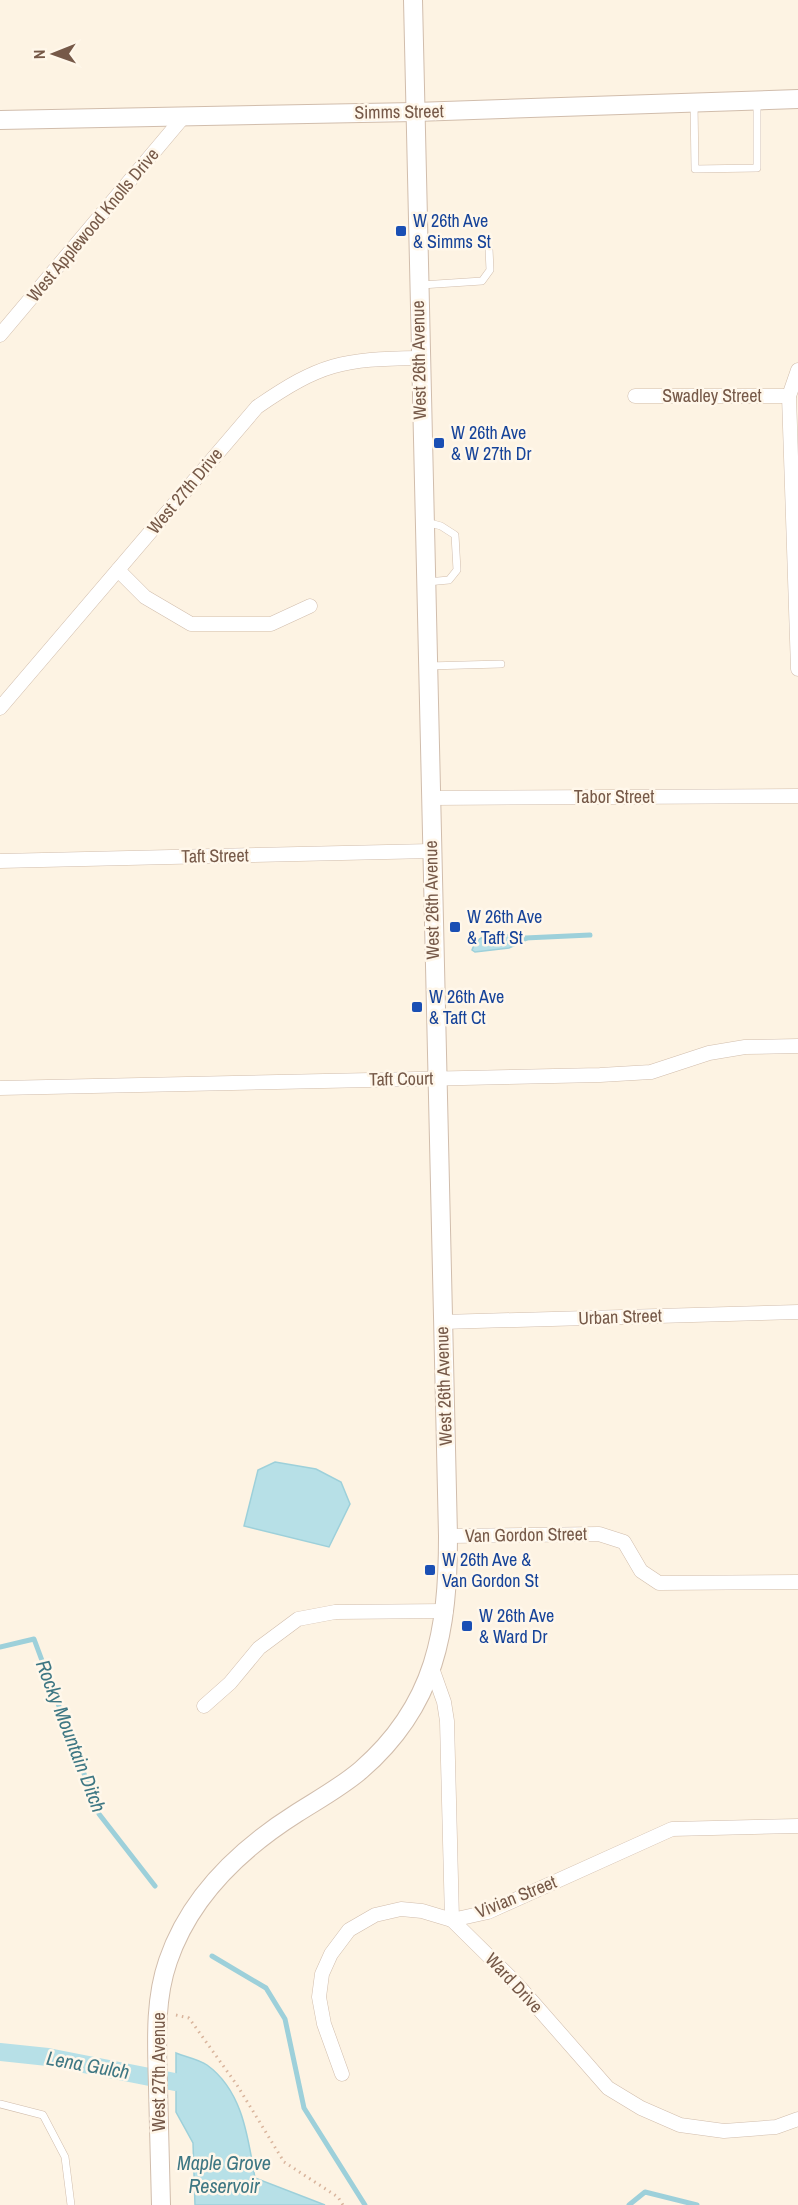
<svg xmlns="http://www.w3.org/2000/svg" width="798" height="2205" font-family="'Archivo Narrow',sans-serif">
<rect width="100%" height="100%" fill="#fdf3e3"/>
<g fill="#b7e0e7" stroke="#9dd0da" stroke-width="1.5">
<path d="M501,934L531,938L509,948L475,952L472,950C477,935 487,936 501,934Z"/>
<polygon points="275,1462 316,1469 341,1482 350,1504 329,1547 244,1526 258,1470"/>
<path d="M176,2053C185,2057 198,2059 207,2065C243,2091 248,2138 255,2178L325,2205H195L193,2143L176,2112Z"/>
</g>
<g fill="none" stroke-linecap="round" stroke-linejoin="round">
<g stroke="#9dd0da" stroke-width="5">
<polyline points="525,938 590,935"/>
<polyline points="0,1647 34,1639 99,1814 155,1886"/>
<polyline points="212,1956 266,1988 285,2019 304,2108 365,2205"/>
<polyline points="629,2205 645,2192 697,2205"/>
</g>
<polyline stroke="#b7e0e7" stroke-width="18" points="0,2052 48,2057 175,2082"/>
<defs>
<g id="service">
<polyline points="694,103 695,169 757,168 757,101"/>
<polyline points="421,285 482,281 490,270 489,249"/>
<polyline points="426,522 441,526 455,535 457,570 449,580 427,582"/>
<polyline points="428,666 501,664"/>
<polyline points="0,2104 43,2115 65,2157 71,2205"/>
</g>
<g id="minor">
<polyline points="0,335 185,115"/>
<polyline points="798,370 789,396 798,669"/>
<polyline points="635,396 789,396"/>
<polyline points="118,570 145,597 191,624 271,624 310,606"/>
<path d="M0,708L257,407C321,363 342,359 419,358"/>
<polyline points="430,798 798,796"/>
<polyline points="0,861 431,851"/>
<polyline points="0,1088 600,1075 651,1072 709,1053 745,1047 798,1046"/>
<polyline points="442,1322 798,1312"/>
<polyline points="448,1536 599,1534 624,1542 641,1571 659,1583 798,1582"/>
<polyline points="432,1668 444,1702 447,1721 452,1920 516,1983 608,2088 641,2108 680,2125 724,2131 776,2127 798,2119"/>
<polyline points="204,1706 230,1683 259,1648 298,1619 335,1612 446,1611"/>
<polyline points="342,2074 324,2024 319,1997 322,1974 331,1954 349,1930 375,1915 401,1909 422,1911 452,1920 488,1912 672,1829 798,1826"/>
</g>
<g id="tertiary">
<polyline points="0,120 415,112 798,99"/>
<path d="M161,2205C160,2166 159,2126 158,2087C157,2045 154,2001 168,1961C190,1896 240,1849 297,1813C319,1799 341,1787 361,1770C436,1705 448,1630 448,1536L413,0"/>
</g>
</defs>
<use href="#service" stroke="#d1bdac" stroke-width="8"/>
<use href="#minor" stroke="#d1bdac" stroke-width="15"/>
<use href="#tertiary" stroke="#d1bdac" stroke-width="20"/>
<polyline stroke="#d9b59d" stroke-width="3" stroke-dasharray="1.5 4.5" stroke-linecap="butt" points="176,2015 189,2018 237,2085 284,2162 338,2197 343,2205"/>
<use href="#service" stroke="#fff" stroke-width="7"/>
<use href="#minor" stroke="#fff" stroke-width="14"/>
<use href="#tertiary" stroke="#fff" stroke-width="18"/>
</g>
<g fill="#1a4fb4" stroke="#fff7ea" stroke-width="2">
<rect x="395" y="225" width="12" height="12" rx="3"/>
<rect x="433" y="437" width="12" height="12" rx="3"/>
<rect x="449" y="921" width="12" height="12" rx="3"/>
<rect x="411" y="1001" width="12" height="12" rx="3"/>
<rect x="424" y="1564" width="12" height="12" rx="3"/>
<rect x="461" y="1620" width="12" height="12" rx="3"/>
</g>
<g text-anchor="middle" stroke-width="5" stroke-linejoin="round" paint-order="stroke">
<g font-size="18" fill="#765948" stroke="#fff7ea">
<text transform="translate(399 112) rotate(-1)" y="6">Simms Street</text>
<text transform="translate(93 225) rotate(-50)" y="6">West Applewood Knolls Drive</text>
<text transform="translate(419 360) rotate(-91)" y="6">West 26th Avenue</text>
<text x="712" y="402">Swadley Street</text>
<text transform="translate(185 491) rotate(-50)" y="6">West 27th Drive</text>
<text x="614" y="803">Tabor Street</text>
<text transform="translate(215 856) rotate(-1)" y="6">Taft Street</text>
<text transform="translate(432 900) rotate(-91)" y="6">West 26th Avenue</text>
<text transform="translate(401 1079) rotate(-1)" y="6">Taft Court</text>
<text transform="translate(620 1317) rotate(-2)" y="6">Urban Street</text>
<text transform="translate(444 1386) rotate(-92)" y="6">West 26th Avenue</text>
<text transform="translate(526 1535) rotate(-1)" y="6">Van Gordon Street</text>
<text transform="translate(516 1897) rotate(-22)" y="6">Vivian Street</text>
<text transform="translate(514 1983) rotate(47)" y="6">Ward Drive</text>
<text transform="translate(159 2072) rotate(-90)" y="6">West 27th Avenue</text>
</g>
<g font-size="18" fill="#164399" stroke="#fff7ea" text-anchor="start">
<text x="413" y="227">W 26th Ave<tspan x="413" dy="21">&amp; Simms St</tspan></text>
<text x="451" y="439">W 26th Ave<tspan x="451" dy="21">&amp; W 27th Dr</tspan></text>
<text x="467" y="923">W 26th Ave<tspan x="467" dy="21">&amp; Taft St</tspan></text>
<text x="429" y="1003">W 26th Ave<tspan x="429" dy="21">&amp; Taft Ct</tspan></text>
<text x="442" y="1566">W 26th Ave &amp;<tspan x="442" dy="21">Van Gordon St</tspan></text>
<text x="479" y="1622">W 26th Ave<tspan x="479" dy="21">&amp; Ward Dr</tspan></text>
</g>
<g font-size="20" font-style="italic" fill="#3e7783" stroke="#fff7ea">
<text transform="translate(71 1736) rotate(69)" y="7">Rocky Mountain Ditch</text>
<text transform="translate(88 2065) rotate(10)" y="7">Lena Gulch</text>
<text x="224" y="2170">Maple Grove<tspan x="224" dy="23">Reservoir</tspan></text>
</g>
</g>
<g transform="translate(54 54) rotate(269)" stroke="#fff7ea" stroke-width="4.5" paint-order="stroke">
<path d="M0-4.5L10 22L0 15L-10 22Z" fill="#765948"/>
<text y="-9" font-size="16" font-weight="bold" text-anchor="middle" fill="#765948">N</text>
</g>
</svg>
